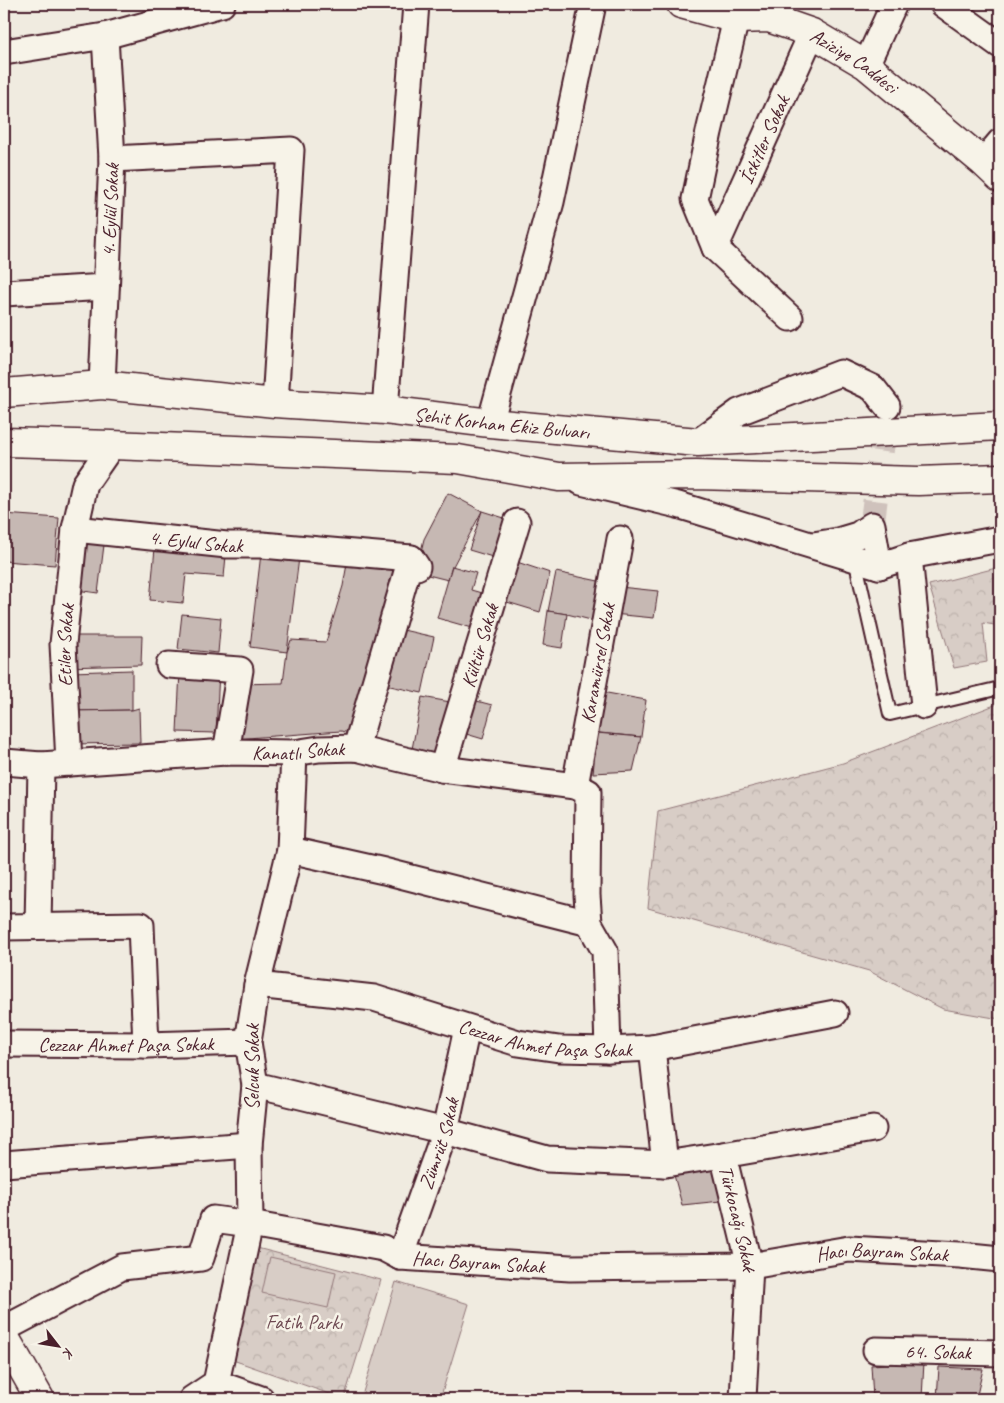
<svg xmlns="http://www.w3.org/2000/svg" width="1004" height="1403" font-family="Caveat,sans-serif">
<defs>
<pattern id="forest-crowns" width="20" height="18" patternUnits="userSpaceOnUse" patternTransform="scale(1.25)"><rect width="20" height="18" fill="#d8cdc6"/><path d="M2 6a3 3 0 1 1 6 0M12 15a3 3 0 1 1 6 0" fill="none" stroke="#bbb0aa"/></pattern>
</defs>
<rect width="100%" height="100%" fill="#f0ebe0"/>
<filter id="ink" filterUnits="userSpaceOnUse"><feTurbulence type="fractalNoise" baseFrequency=".02" numOctaves="2"/><feDisplacementMap in="SourceGraphic" scale="10" xChannelSelector="R" yChannelSelector="G"/><feConvolveMatrix kernelMatrix="1 2 1 2 8 2 1 2 1" color-interpolation-filters="sRGB"/></filter>
<g filter="url(#ink)">
<g fill="url(#forest-crowns)" stroke="#917678">
<polygon points="1000,567 1000,626 983,623 987,662 954,668 929,585"/>
<polygon points="1000,703 1000,1019 943,1009 869,971 648,908 658,811 843,763"/>
<polygon points="253,1247 381,1280 344,1399 230,1359"/>
</g>
<g fill="#d8cdc6" stroke="#917678">
<polygon points="270,1257 336,1272 328,1308 262,1293"/>
<polygon points="396,1282 469,1304 440,1399 361,1399"/>
</g>
<g fill="#c6b8b3" stroke="#4a1f2b">
<polygon points="448,493 482,511 451,570 448,580 416,572 424,539"/>
<polygon points="482,511 517,522 506,561 469,550"/>
<polygon points="4,514 59,518 55,565 4,561"/>
<polygon points="156,538 227,545 224,577 186,574 183,603 150,600"/>
<polygon points="74,542 104,545 98,593 69,589"/>
<polygon points="262,545 300,550 287,652 250,647"/>
<polygon points="349,553 404,564 353,734 341,731 234,739 238,684 283,683 287,652 291,640 326,642 343,586"/>
<polygon points="508,559 550,573 540,612 497,599"/>
<polygon points="452,566 476,573 471,590 485,594 476,629 437,618"/>
<polygon points="556,572 603,582 595,621 567,614 548,611"/>
<polygon points="620,587 658,591 654,618 613,614"/>
<polygon points="548,611 567,614 562,648 543,645"/>
<polygon points="182,614 221,618 218,653 178,649"/>
<polygon points="394,628 434,637 422,693 381,684"/>
<polygon points="64,636 142,636 141,665 64,667"/>
<polygon points="132,670 132,710 71,711 71,672"/>
<polygon points="219,670 216,733 177,732 180,671"/>
<polygon points="596,691 646,700 641,737 590,732"/>
<polygon points="422,697 456,703 446,755 412,749"/>
<polygon points="473,700 492,705 483,739 463,733"/>
<polygon points="139,708 140,743 71,744 71,711 132,710"/>
<polygon points="597,733 641,737 633,771 593,773"/>
<polygon points="718,1163 721,1201 682,1205 674,1175"/>
<polygon points="924,1362 922,1398 873,1399 871,1365"/>
<polygon points="939,1367 983,1369 976,1399 937,1399"/>
</g>
<g fill="none" stroke-linecap="round" stroke-linejoin="round">
<polyline stroke="#cfc2bc" stroke-width="25" stroke-dasharray="25 12" stroke-linecap="butt" points="872,525 887,406"/>
<defs>
<polyline id="lane" points="855,559 890,714 1000,688"/>
<g id="street">
<polyline points="943,4 1000,45"/>
<polyline points="736,19 709,132 695,199 715,248 790,318"/>
<polyline points="4,52 105,36 222,4"/>
<polyline points="866,65 894,4"/>
<polyline points="112,159 291,150 275,403"/>
<polyline points="983,162 1000,142"/>
<path id="s1" d="M715,248L812,33"/>
<polyline points="4,293 106,287"/>
<path id="s2" d="M102,385L112,159L105,36"/>
<polyline points="385,410 416,4"/>
<polyline points="490,423 551,202 593,4"/>
<polyline points="698,442 739,412 841,373 873,388 887,406"/>
<path id="s3" d="M112,445L85,484L75,529L227,545H262L411,558"/>
<polyline points="581,482 678,505 879,566 909,556 1000,539"/>
<polyline points="813,545 838,541 858,535 872,525 879,566"/>
<polyline points="909,556 924,706"/>
<polyline points="169,665 240,670 226,752"/>
<polyline points="356,748 411,558 417,567"/>
<path id="s4" d="M4,762L41,765L226,752L294,753L319,749L356,748L442,769L575,786L588,792L587,895L589,923L605,951L608,1050"/>
<path id="s5" d="M69,763L63,644L75,529"/>
<path id="s6" d="M442,769L517,522"/>
<path id="s7" d="M575,786L620,539"/>
<polyline points="290,850 384,871 589,923"/>
<polyline points="38,926 41,765"/>
<polyline points="4,927 141,925 146,1045"/>
<path id="s8" d="M257,985L374,998L518,1043L559,1049L608,1050L652,1048L835,1013"/>
<path id="s9" d="M4,1044L146,1045L248,1042"/>
<path id="s10" d="M652,1048L665,1164L723,1155L750,1266L743,1399"/>
<polyline points="255,1085 445,1131 547,1159 665,1164"/>
<polyline points="723,1155 873,1129"/>
<polyline points="4,1164 249,1145"/>
<path id="s11" d="M400,1257L445,1131L467,1028"/>
<path id="s12" d="M4,1329L122,1267L201,1258L213,1219L250,1224L383,1248L400,1257L570,1268L750,1266L849,1249L960,1255L1000,1259"/>
<path id="s13" d="M876,1350L1000,1353"/>
<polyline points="216,1383 261,1399"/>
<polyline points="192,1399 216,1383 250,1224 249,1145 255,1085 248,1042 257,985 290,850 294,753"/>
</g>
<g id="secondary">
<path id="s14" d="M681,4L736,19L769,18L812,33L866,65L983,162L1000,178"/>
<polyline points="4,1336 40,1399"/>
</g>
<g id="primary">
<path id="s15" d="M4,393L102,385L275,403L385,410L490,423L698,442L1000,426"/>
<polyline points="4,442 112,445 458,459 559,477 696,475 918,481 1000,478"/>
</g>
</defs>
<use href="#lane" stroke="#4a1f2b" stroke-width="16"/>
<use href="#street" stroke="#4a1f2b" stroke-width="29"/>
<use href="#secondary" stroke="#4a1f2b" stroke-width="31"/>
<use href="#primary" stroke="#4a1f2b" stroke-width="31"/>
<use href="#lane" stroke="#f7f3e8" stroke-width="12"/>
<use href="#street" stroke="#f7f3e8" stroke-width="25"/>
<use href="#secondary" stroke="#f7f3e8" stroke-width="28"/>
<use href="#primary" stroke="#f7f3e8" stroke-width="28"/>
</g>
</g>
<g text-anchor="middle" stroke-width="5" stroke-linejoin="round" paint-order="stroke">
<g font-size="20" fill="#4a1f2b" stroke="#f7f3e8">
<text dy="7" stroke="none"><textPath href="#s14" startOffset="186">Aziziye Caddesi</textPath></text>
<text dy="7" stroke="none"><textPath href="#s1" startOffset="119">İskitler Sokak</textPath></text>
<text dy="7" stroke="none"><textPath href="#s2" startOffset="175">4. Eylül Sokak</textPath></text>
<text dy="7" stroke="none"><textPath href="#s15" startOffset="500">Şehit Korhan Ekiz Bulvarı</textPath></text>
<text dy="7" stroke="none"><textPath href="#s3" startOffset="215">4. Eylul Sokak</textPath></text>
<text dy="7" stroke="none"><textPath href="#s5" startOffset="118">Etiler Sokak</textPath></text>
<text dy="7" stroke="none"><textPath href="#s6" startOffset="129">Kültür Sokak</textPath></text>
<text dy="7" stroke="none"><textPath href="#s7" startOffset="125">Karamürsel Sokak</textPath></text>
<text dy="7" stroke="none"><textPath href="#s4" startOffset="295">Kanatlı Sokak</textPath></text>
<text dy="7" stroke="none"><textPath href="#s8" startOffset="295">Cezzar Ahmet Paşa Sokak</textPath></text>
<text dy="7" stroke="none"><textPath href="#s9" startOffset="122">Cezzar Ahmet Paşa Sokak</textPath></text>
<text transform="translate(252 1067) rotate(-90)" y="7">Selcuk Sokak</text>
<text dy="7" stroke="none"><textPath href="#s11" startOffset="120">Zümrüt Sokak</textPath></text>
<text dy="7" stroke="none"><textPath href="#s10" startOffset="241">Türkocağı Sokak</textPath></text>
<text dy="7" stroke="none"><textPath href="#s12" startOffset="929">Hacı Bayram Sokak</textPath></text>
<text dy="7" stroke="none"><textPath href="#s12" startOffset="524">Hacı Bayram Sokak</textPath></text>
<text dy="7" stroke="none"><textPath href="#s13" startOffset="62">64. Sokak</textPath></text>
</g>
<g font-size="20" fill="#6e4a52" stroke="#f7f3e8">
<text x="304" y="1329">Fatih Parkı</text>
</g>
</g>
<rect width="1004" height="1403" fill="none" stroke="#f7f3e8" stroke-width="20"/>
<rect x="10" y="10" width="984" height="1383" fill="none" stroke="#4a1f2b" stroke-width="2" filter="url(#ink)"/>
<g transform="translate(58 1346) rotate(121)" stroke="#f7f3e8" stroke-width="4" paint-order="stroke">
<path d="M0-4L9 19L0 12L-9 19Z" fill="#4a1f2b"/>
<text y="-8" font-size="14" font-weight="bold" text-anchor="middle" fill="#4a1f2b">K</text>
</g>
</svg>
